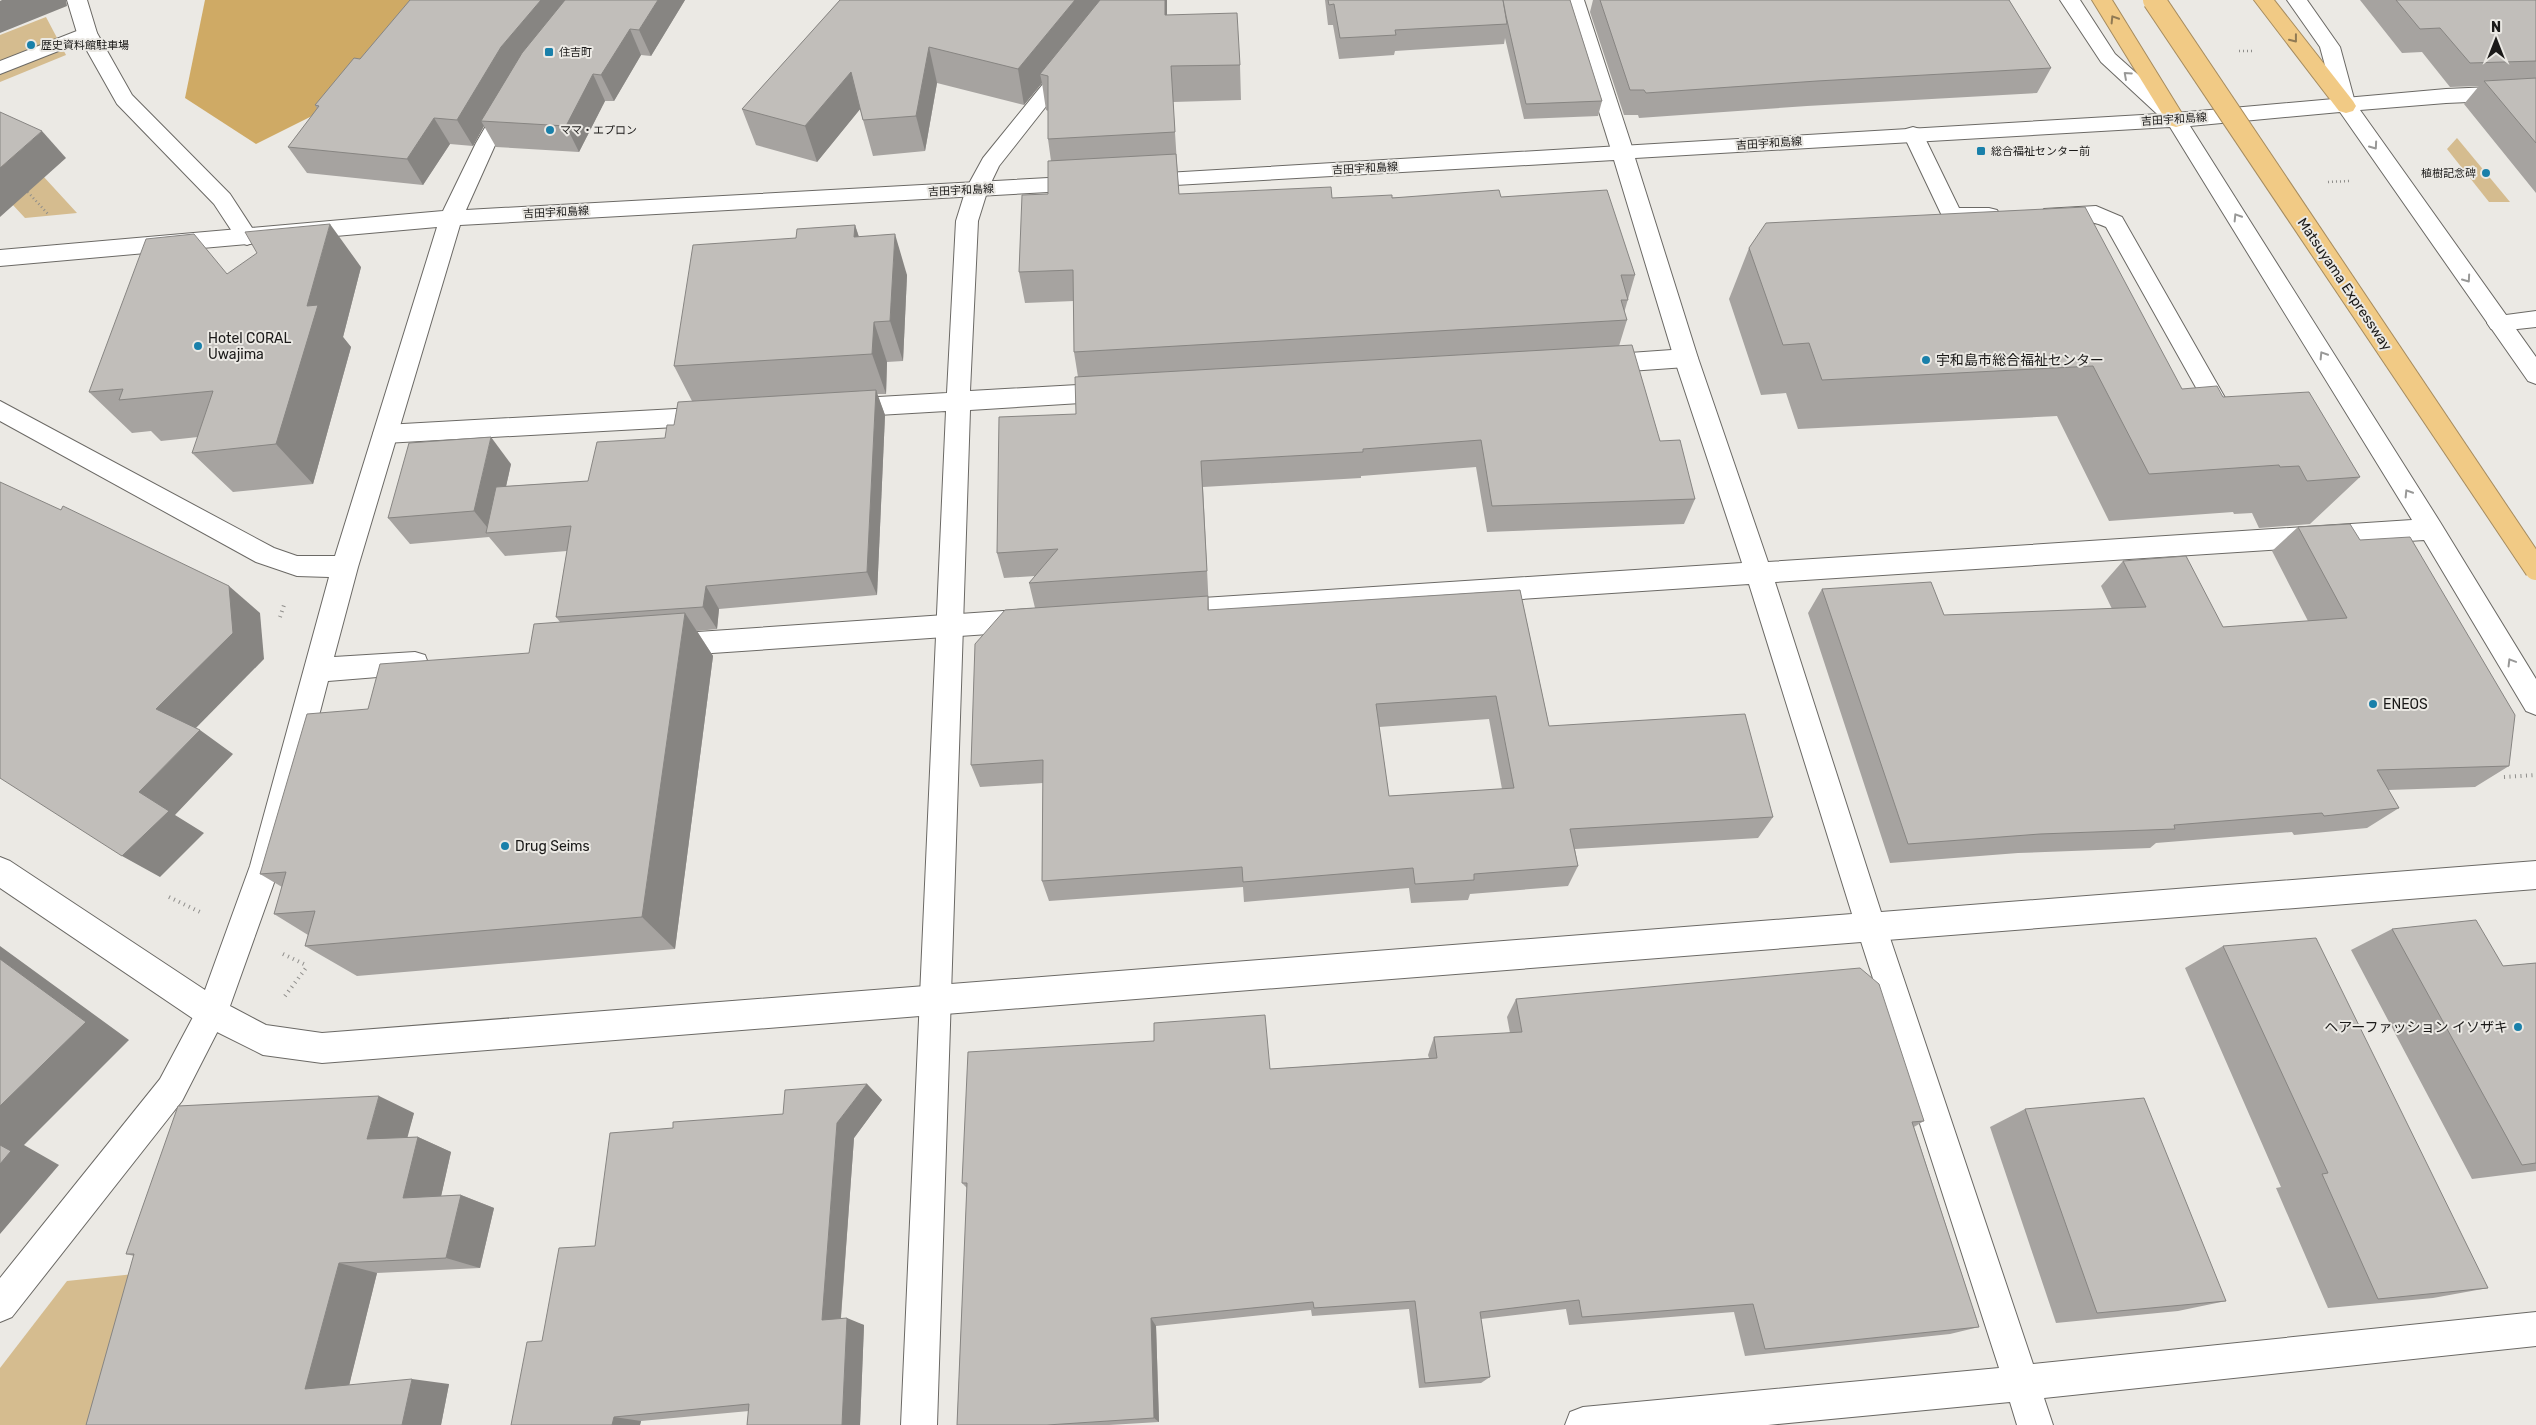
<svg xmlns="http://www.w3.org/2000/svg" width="2536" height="1425" font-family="Rubik,'Noto Sans JP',sans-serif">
<rect width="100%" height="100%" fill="#ebe9e4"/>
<g fill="#d5bc8f">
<polygon points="46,17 66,55 0,82 0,35"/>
<polygon points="0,122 20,151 77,213 25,218 0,191"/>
<polygon points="2457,138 2510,202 2489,202 2447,149"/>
<polygon points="163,1271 116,1425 0,1425 0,1368 67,1281"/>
</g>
<polygon fill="#cfaa65" points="205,0 411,0 326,109 256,144 185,98"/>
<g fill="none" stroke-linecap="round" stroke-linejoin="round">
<defs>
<g id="lane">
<polygon points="87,27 94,29 97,33 94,37 0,74 0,61"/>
<polygon points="1913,127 1920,129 1923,134 1959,208 1989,208 1997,210 2000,215 1997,220 1958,223 1943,218 1903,134 1906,129"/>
<path d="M2096,206L2122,217L2228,403L2224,409L2216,412L2208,409L2106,227C2084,216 2066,226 2044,219L2041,214L2044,209Z"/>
</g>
<g id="street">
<polygon points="67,0 87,0 97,33 132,95 230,194 258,237 255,242 247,245 239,242 214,204 117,104 77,33"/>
<polygon points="1564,0 1584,0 1634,153 1630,158 1623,160 1616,158 1612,153"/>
<polygon points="2060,0 2080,0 2115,54 2183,115 2186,120 2183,125 2176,127 2169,125 2101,62"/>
<polygon points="2287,0 2307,0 2340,47 2356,106 2353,111 2346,113 2339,111 2336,106 2320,47"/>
<polygon points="1067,61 1074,63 1077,67 999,166 988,189 978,221 970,391 1113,383 1121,386 1125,392 1121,398 1113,401 970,410 937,1425 901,1425 946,411 844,417 836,414 832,408 836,402 844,399 947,393 956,221 966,189 983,158 1060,63"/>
<polygon points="2536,311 2536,327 2499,331 2491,329 2487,323 2491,317"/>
<polygon points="1686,349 1694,352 1698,358 1694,364 1686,367 1601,373 1593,370 1589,364 1593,358 1601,355"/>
<polygon points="712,407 721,410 724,416 721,422 712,425 385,443 376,441 373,434 376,427 385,425"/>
<polygon points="1871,912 1882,916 1886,926 2033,1364 2536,1312 2536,1346 2044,1398 2053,1425 2017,1425 2010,1402 1768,1425 1565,1425 1570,1412 1583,1407 1999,1368 1856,926 1860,916"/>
<polygon points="212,998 223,1002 227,1013 182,1101 12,1317 0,1322 0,1278 160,1079 201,1002"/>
</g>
<g id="secondary">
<path d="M2536,85V99L2446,103L2360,110L2536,357V384L2528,381L2340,112L2190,126L2440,522L2536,679V715L2526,711L2424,540L1775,582L1881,912L2536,861V889L322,1063L263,1055L201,1024L0,888V857L10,861L205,990L250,866L329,577L297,576L256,562L0,421V401L274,548L297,556H335L437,227L0,266V250L443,211L476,143L501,100L508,98L515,100L518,105L496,143L466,210L1085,176L1093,178L1096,183L1093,188L1085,190L460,225L358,567L334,657L415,652L425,655L428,663L425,671L415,674L328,681L280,866L230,1006L266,1025L322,1033L1852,914L1749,584L1172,622L1163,619L1159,611L1163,603L1172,600L1742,563L1674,358L1614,160L1140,187L1132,185L1129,180L1132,175L2176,113L2446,89ZM2170,127L2412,520L1768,562L1698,358L1635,158Z"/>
<polygon points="1031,609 1040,612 1044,620 1040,628 1031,631 668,656 659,653 655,645 659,637 668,634"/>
</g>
<g id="highway">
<polygon points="2092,0 2112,0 2186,120 2183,125 2176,127 2169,125"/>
<polygon points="2254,0 2274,0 2353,101 2356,106 2353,111 2346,113 2339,111"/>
</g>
</defs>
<use href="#lane" stroke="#6b6965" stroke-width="2"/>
<use href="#street" stroke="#6b6965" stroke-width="2"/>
<use href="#secondary" stroke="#6b6965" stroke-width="2"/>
<use href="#highway" stroke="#a68c5f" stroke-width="2"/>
<g stroke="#8f8e8b" stroke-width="2.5" stroke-dasharray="1 3" stroke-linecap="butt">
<polyline points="2239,51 2253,51"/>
<polyline points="2445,175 2453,175"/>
<polyline points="2328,182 2349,181"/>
<polyline points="25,189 48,214"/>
</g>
<g stroke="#8f8e8b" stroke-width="4" stroke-dasharray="1 4.5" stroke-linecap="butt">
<polyline points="280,617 284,605"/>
<polyline points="2504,777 2536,775"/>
<polyline points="169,897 200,912"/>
<polyline points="283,954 304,964"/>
<polyline points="285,996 306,968"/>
</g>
<use href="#lane" fill="#fff" fill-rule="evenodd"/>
<use href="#street" fill="#fff" fill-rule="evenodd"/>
<use href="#secondary" fill="#fff" fill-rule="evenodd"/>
<use href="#highway" fill="#f1ca85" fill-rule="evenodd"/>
<defs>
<polyline id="highway-bridge" points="2154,0 2536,569"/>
</defs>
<use href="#highway-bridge" stroke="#a68c5f" stroke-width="24" stroke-linecap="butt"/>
<use href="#highway-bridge" stroke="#f1ca85" stroke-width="22"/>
</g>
<g fill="#a6a3a0" fill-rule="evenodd">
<polygon points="410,0 685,0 651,56 641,55 614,101 605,101 579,152 496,147 484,126 473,146 450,144 423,185 307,173 288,147 317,109 315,105 360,59"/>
<path d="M840,0H1167V15L1240,65L1241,100L1173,102L1179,194L1332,198L1501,197L1635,275L1624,313L1627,320L1619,346L1660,441L1695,499L1684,524L1487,532L1476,467L1361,476V478L1203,487L1209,610L1520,590L1549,726L1773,817L1758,838L1575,849L1578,866L1568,886L1470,894L1468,900L1411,903L1409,888L1244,902L1243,887L1049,901L1042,881L1043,783L980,787L971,765L1035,608L1029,583L1035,576L1004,578L997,553L1076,414L1078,377L1074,352V301L1025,303L1019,272L1048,194L1051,161L1048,139V111L1046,110L1042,83L1024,105L937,83L925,151L873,156L860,109L817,162L756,145L742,109ZM1489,719L1502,789L1389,796L1379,727Z"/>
<polygon points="1325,0 1570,0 1602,101 1598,116 1524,119 1505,38 1504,44 1395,51 1394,55 1339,59 1333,25 1328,25"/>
<polygon points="1593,0 2009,0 2051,68 2037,93 1807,106 1639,118 1638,115 1624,115 1590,12"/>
<polygon points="2360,0 2536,0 2536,193 2464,104 2479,86 2450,87 2422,52 2402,53"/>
<polygon points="855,225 859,237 907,275 903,361 887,362 886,394 877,394 885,415 877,595 719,609 717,629 697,631 713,656 675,949 357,976 305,946 308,935 274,914 282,887 260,874 368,709 529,653 560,622 556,617 567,551 505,556 489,537 410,544 388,518 511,464 506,486 588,481 665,438 692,401 674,366 796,238"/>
<polygon points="1749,248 2182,389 2223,397 2360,477 2310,524 2259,528 2252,513 2234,514 2233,512 2109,521 2057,416 1798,429 1786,393 1761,395 1729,299"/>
<polygon points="361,267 343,337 351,347 313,484 233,492 192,453 198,437 161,441 151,431 132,433 89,392 227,274"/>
<polygon points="2298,527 2360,540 2509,766 2475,787 2388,790 2399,808 2367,828 2294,835 2292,832 2156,843 2150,848 2018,853 1890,863 1808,613 1822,589 1944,615 2112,609 2101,586 2123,561 2223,627 2308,621 2272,551"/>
<polygon points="2392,929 2503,966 2536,963 2536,1171 2472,1179 2351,950"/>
<polygon points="2223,946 2488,1288 2433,1298 2328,1308 2276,1188 2281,1187 2185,968"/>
<polygon points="1516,999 1924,1121 1914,1127 1979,1327 1950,1334 1745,1356 1734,1312 1569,1325 1566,1309 1481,1319 1490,1377 1481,1383 1419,1388 1409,1309 1312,1316 1311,1310 1156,1326 1159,1422 1109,1425 957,1425 967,1188 962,1183 1270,1069 1429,1058 1428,1055 1434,1037 1510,1033 1507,1017"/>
<polygon points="867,1084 882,1100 854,1138 841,1318 864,1325 860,1425 747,1425 749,1411 641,1421 640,1425 511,1425 542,1341 595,1246 673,1128 783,1114"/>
<polygon points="2025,1109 2226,1301 2178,1311 2056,1323 1990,1127"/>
<polygon points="414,1113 407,1137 418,1137 451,1152 441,1196 461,1195 494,1208 480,1268 377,1273 349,1385 449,1384 441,1425 86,1425 134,1256 126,1254"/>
</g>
<g fill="#878582">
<polygon points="2,0 66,0 67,6 0,33 0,1"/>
<polygon points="541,0 575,0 481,121 484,126 473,146 457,120 501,47"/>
<polygon points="658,0 685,0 651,56 639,30"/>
<polygon points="1075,0 1110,0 1040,74 1042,83 1024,105 1018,69"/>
<polygon points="1165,0 1167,0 1167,52 1165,15"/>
<polygon points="630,29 641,55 614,101 601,75"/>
<polygon points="929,47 937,83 925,151 916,116"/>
<polygon points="851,72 861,108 817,162 805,126"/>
<polygon points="593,74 605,101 579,152 566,126"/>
<polygon points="434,118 450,144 423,185 407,159"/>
<polygon points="42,131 66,158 0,217 0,168"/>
<polygon points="330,224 361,267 343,337 351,347 313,484 276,444 307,306"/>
<polygon points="855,225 868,266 854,237"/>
<polygon points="895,234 907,275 903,361 890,321"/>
<polygon points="874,322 887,362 886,394 872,354"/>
<polygon points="876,390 885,415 877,595 867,572"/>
<polygon points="491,437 511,464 496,532 491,532 474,511"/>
<polygon points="229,586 260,613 264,659 190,734 156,709"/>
<polygon points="706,586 719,609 717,629 703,607"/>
<polygon points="685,613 713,656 675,949 642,917"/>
<polygon points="200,730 233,754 175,815 204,833 160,877 122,856 139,792"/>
<polygon points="0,946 129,1040 24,1145 59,1165 0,1234"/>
<polygon points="867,1084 882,1100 854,1138 840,1328 822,1320 837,1123"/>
<polygon points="379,1096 414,1113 403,1154 367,1139"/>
<polygon points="418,1137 451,1152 438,1210 403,1198"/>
<polygon points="461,1195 494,1208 480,1268 446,1258"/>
<polygon points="339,1263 377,1273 347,1394 305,1389"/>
<polygon points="847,1318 864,1325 860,1425 842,1425"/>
<polygon points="1151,1318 1156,1326 1159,1422 1154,1418"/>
<polygon points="412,1379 449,1384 441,1425 402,1425"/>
<polygon points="614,1417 641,1421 640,1425 612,1425"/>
</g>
<g fill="#c1beba" stroke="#878582" fill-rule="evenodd">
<polygon points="410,0 541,0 501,47 457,120 434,118 407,159 288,147 319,106 315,105 354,58 360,59"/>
<polygon points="565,0 658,0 639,30 630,29 601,75 593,74 566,126 481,121 522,53"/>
<polygon points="840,0 1075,0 1018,69 929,47 916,116 863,120 851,72 805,126 742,109"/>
<polygon points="1100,0 1165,0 1165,15 1237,13 1240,65 1171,66 1175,132 1048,139 1048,76 1040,74"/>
<polygon points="1328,0 1503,0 1507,24 1395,30 1396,35 1340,38 1334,4 1329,5"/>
<polygon points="1503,0 1570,0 1602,101 1526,104 1506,16"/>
<polygon points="1600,0 2009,0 2051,68 1817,81 1646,93 1644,90 1630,90"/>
<polygon points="2396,0 2536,0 2536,61 2470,63 2440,28 2420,29"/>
<polygon points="2536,78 2536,143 2484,81"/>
<polygon points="0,112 42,131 0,168"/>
<polygon points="1176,154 1179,194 1331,187 1332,198 1392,195 1392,198 1499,190 1501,197 1607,190 1635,275 1621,275 1628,300 1621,300 1627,320 1074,352 1073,270 1019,272 1022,195 1048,194 1048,161"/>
<polygon points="2085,207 2182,389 2217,386 2223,397 2309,392 2360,477 2307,481 2299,466 2280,467 2279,465 2149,474 2093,366 1822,380 1809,343 1783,345 1749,248 1766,223"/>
<polygon points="330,224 307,306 318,305 276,444 192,453 213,391 119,400 123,389 89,392 146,239 194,234 227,274 257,253 245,232"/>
<polygon points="855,225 854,237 895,234 890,321 874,322 872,354 674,366 693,245 796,238 797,229"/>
<polygon points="1632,345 1660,441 1680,440 1695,499 1492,506 1481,440 1363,449 1363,452 1201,461 1207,571 1029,583 1058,549 997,553 999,417 1076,414 1075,377"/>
<polygon points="876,390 867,572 706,586 703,607 556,617 571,526 486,533 496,487 588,481 597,442 665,438 667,425 674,425 678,402"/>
<polygon points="491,437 474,511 388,518 409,443"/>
<polygon points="0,482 61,510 63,506 229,586 233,633 156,709 200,730 139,792 169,811 122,856 0,778"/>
<polygon points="2350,524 2360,540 2410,537 2515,715 2509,766 2377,770 2399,808 2324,816 2322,813 2174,825 2175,829 2040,834 1908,844 1822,589 1931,582 1944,615 2146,607 2123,561 2186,556 2223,627 2347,618 2298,527"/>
<path d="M1520,590L1549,726L1745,714L1773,817L1570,829L1578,866L1474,874V880L1415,884L1413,868L1243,882L1242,867L1042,881L1043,760L971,765L975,644L1005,610L1208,596V610ZM1496,696L1514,788L1389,796L1376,704Z"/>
<polygon points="685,613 642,917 305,946 315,911 274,914 286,872 260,874 307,714 368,709 380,664 529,653 534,624"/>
<polygon points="2476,920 2503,966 2536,963 2536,1163 2522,1165 2392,929"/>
<polygon points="2316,938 2488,1288 2378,1299 2322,1174 2328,1173 2223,946"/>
<polygon points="0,959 86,1022 0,1106"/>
<polygon points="1860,968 1879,984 1924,1121 1912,1122 1979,1327 1765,1349 1753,1304 1582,1317 1579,1300 1480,1312 1490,1377 1425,1383 1415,1301 1314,1308 1313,1302 1151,1318 1154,1418 1047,1425 957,1425 967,1183 962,1183 968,1052 1154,1041 1154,1023 1265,1015 1270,1069 1437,1058 1434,1037 1522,1032 1516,999"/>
<polygon points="867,1084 837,1123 822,1320 847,1318 842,1425 747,1425 749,1404 614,1417 612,1425 511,1425 527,1342 542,1341 559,1248 595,1246 610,1133 673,1128 673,1122 783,1114 785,1090"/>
<polygon points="379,1096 367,1139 418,1137 403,1198 461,1195 446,1258 339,1263 305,1389 412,1379 402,1425 86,1425 134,1254 126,1254 178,1106"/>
<polygon points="2144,1098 2226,1301 2097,1313 2025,1109"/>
<polygon points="0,1145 11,1151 0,1164"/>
</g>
<defs><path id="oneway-chevron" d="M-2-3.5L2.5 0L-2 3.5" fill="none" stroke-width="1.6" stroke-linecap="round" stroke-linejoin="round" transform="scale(1.25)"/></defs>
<g stroke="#907a54">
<use href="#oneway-chevron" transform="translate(2114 19) rotate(-122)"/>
<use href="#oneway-chevron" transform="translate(2294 39) rotate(52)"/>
</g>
<g stroke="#989897">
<use href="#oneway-chevron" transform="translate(2127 75) rotate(-138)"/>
<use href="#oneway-chevron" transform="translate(2374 146) rotate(55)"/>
<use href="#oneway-chevron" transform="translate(2237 217) rotate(-122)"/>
<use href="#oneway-chevron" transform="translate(2467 279) rotate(55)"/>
<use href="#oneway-chevron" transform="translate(2323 355) rotate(-122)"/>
<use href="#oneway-chevron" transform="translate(2408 493) rotate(-122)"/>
<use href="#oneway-chevron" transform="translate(2511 662) rotate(-121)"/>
</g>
<g fill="#1980aa" stroke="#ebe9e4" stroke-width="2">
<circle cx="31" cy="45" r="5"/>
<rect x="544" y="47" width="10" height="10" rx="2.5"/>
<circle cx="550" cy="130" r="5"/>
<rect x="1976" y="146" width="10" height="10" rx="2.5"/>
<circle cx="2486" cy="173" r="5"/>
<circle cx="198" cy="346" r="5"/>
<circle cx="1926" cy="360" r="5"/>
<circle cx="2373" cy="704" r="5"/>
<circle cx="505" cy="846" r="5"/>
<circle cx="2518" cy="1027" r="5"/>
</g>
<g text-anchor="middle" stroke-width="4" stroke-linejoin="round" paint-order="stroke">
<g font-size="11" fill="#1a1918" stroke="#ebe9e4" text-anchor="start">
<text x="41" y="49">歴史資料館駐車場</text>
<text x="559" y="56">住吉町</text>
<text x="560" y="134">ママ・エプロン</text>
<text x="1991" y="155">総合福祉センター前</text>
<text x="2476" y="177" text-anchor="end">植樹記念碑</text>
</g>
<g font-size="11" fill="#1a1918" stroke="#ebe9e4">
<text transform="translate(2174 119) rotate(-4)" y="4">吉田宇和島線</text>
<text transform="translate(1769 143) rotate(-4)" y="4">吉田宇和島線</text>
<text transform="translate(1365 168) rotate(-3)" y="4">吉田宇和島線</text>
<text transform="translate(961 190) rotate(-3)" y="4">吉田宇和島線</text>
<text transform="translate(556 212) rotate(-3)" y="4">吉田宇和島線</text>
</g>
<g font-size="14" fill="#1a1918" stroke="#ebe9e4">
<text transform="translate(2345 284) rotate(56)" y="5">Matsuyama Expressway</text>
</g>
<g font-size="14" fill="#1a1918" stroke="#ebe9e4" text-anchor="start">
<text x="208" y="343">Hotel CORAL<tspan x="208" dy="16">Uwajima</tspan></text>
<text x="1936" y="365">宇和島市総合福祉センター</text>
<text x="2383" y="709">ENEOS</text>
<text x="515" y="851">Drug Seims</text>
<text x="2508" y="1032" text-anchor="end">ヘアーファッション イソザキ</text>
</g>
</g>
<g transform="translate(2496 40)" stroke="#ebe9e4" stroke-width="4" paint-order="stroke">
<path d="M0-4L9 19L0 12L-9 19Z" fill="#1a1918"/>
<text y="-8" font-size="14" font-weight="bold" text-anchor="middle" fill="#1a1918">N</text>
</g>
</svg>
